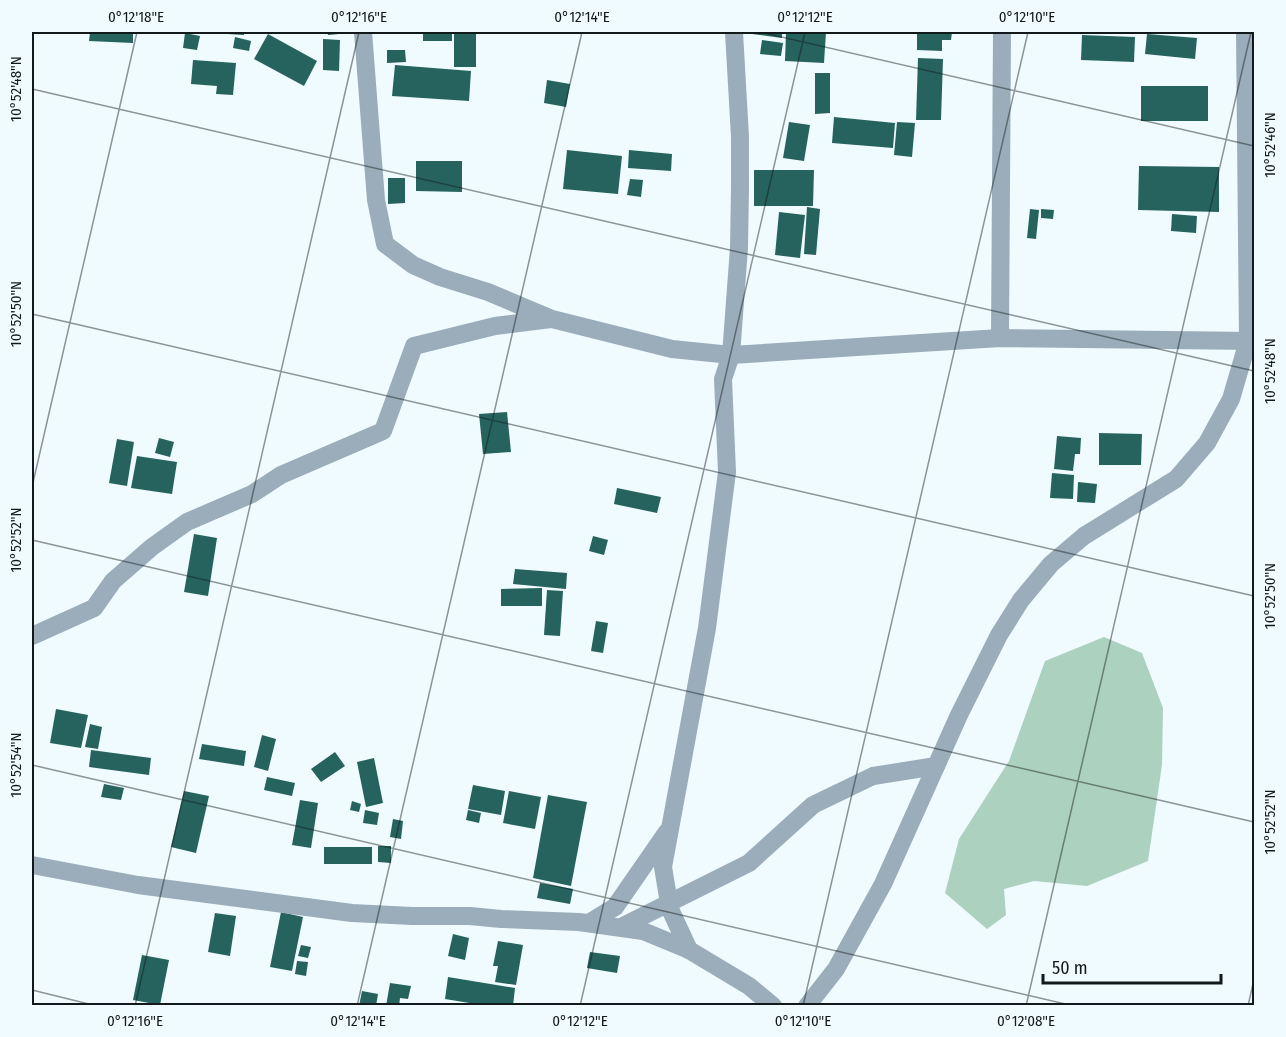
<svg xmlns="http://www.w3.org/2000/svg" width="1286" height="1037" font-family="'Fira Sans Condensed',sans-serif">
<rect width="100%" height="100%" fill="#effbfe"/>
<polygon fill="#add1bf" points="1104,637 1142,653 1163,708 1162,765 1148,861 1087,886 1034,881 1004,889 1006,915 987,929 945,893 959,839 1009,761 1045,661"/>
<g fill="#26635f">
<polygon points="90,32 133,32 133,43 89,41"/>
<polygon points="210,32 244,32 244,35 210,33"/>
<polygon points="327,32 339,32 339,34 328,35"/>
<rect x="423" y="32" width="29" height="9"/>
<rect x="454" y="32" width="22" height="35"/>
<polygon points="752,32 782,32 782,38 752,34"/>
<polygon points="786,32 826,32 824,63 785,61"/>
<polygon points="917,32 952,32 951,40 942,40 942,51 917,50"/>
<polygon points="185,33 200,36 197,50 183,48"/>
<polygon points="268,34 317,61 304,86 254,59"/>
<polygon points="1147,34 1197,38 1195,59 1145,54"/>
<polygon points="1082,35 1135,37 1134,62 1081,60"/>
<polygon points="235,37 251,41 249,51 233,48"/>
<polygon points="323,39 340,40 339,71 323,70"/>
<polygon points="762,40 783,43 781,56 760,54"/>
<polygon points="387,50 405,50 406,62 387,63"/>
<polygon points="918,58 943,59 941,120 916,120"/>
<polygon points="193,60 236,63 233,95 216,94 217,86 191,84"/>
<polygon points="395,65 471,71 469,101 392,96"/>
<polygon points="815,73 830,73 830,113 815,114"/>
<polygon points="547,80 570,84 566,107 544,103"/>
<rect x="1141" y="86" width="67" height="35"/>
<polygon points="834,117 895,123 893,148 832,143"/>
<polygon points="789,122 810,125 804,161 783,158"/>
<polygon points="897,122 915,123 912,157 894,155"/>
<polygon points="567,150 622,156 618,194 563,189"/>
<polygon points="629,150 672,154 671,171 628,168"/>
<polygon points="416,161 462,161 462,192 416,191"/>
<polygon points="1139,166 1219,167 1219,212 1138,210"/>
<polygon points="754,170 814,170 813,206 754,206"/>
<polygon points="388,178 405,178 405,203 388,204"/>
<polygon points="630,179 643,180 641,197 627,195"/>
<polygon points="807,207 820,209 816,255 804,254"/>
<polygon points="1030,209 1039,210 1036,239 1027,238"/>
<polygon points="1041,209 1054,210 1053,219 1041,218"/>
<polygon points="779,212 805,215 800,258 775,255"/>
<polygon points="1172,214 1197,216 1196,233 1171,231"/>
<polygon points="507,412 511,452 483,454 479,414"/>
<polygon points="1099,433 1142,434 1141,465 1099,465"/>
<polygon points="1057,436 1081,438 1080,454 1075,454 1073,471 1054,469"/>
<polygon points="159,438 174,442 170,457 155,453"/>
<polygon points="117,439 134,442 127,486 109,483"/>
<polygon points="137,456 177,462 172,494 131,488"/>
<polygon points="1052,473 1074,475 1073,499 1050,498"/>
<polygon points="1078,482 1097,484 1095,503 1077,502"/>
<polygon points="617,488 661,497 657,513 614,504"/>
<polygon points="194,534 217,538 208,596 184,592"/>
<polygon points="593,536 608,540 604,555 589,551"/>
<polygon points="515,569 567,573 566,589 513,584"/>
<polygon points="542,588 542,606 501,606 501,589"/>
<polygon points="547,590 563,591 560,636 544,635"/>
<polygon points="596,621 608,623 603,653 591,651"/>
<polygon points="56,709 88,715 81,748 50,743"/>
<polygon points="90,724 102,727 98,749 85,747"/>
<polygon points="262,735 276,739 268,771 254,767"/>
<polygon points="202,744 246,751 244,766 199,759"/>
<polygon points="91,750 151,758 149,775 89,767"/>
<polygon points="335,752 345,766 321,782 311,769"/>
<polygon points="374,758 383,803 366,807 357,762"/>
<polygon points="267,777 295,783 292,796 264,790"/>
<polygon points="104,784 124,788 121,800 101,797"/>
<polygon points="473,785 505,791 501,815 468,809"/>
<polygon points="184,791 209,796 196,853 171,847"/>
<polygon points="509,791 541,797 535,829 503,823"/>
<polygon points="548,795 587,802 571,886 533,878"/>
<polygon points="300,800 318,803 311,848 292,845"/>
<polygon points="352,801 361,804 359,812 350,810"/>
<polygon points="365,810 379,813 377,825 363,823"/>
<polygon points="468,810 481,813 479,823 466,820"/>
<polygon points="393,819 403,821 401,839 390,837"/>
<polygon points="378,846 391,846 391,863 378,862"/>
<rect x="324" y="847" width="48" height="17"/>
<polygon points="540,883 573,889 570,904 537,898"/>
<polygon points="281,912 303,917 292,971 270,967"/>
<polygon points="215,913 236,916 230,956 208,952"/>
<polygon points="453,934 469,938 465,960 448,956"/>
<polygon points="498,941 523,945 516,985 495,982 498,966 493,966"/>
<polygon points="301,945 311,947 308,958 298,956"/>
<polygon points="590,952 620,956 617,973 587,968"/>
<polygon points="142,955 169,960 160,1005 133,1000"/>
<polygon points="297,961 308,962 306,976 295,974"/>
<polygon points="448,977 515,988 513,1006 488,1006 445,999"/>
<polygon points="390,983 411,986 408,999 400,998 399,1006 386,1006"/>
<polygon points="362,991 378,994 376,1006 359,1006"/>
</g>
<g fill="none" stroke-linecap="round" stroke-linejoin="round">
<g stroke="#9badba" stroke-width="18">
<polyline points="363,32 376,200 385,244 413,265 440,277 488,292 552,319 672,349 731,355 1000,338 1254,341"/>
<polyline points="1000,338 1002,32"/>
<polyline points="32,636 94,608 113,581 152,547 187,522 252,494 281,475 383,431 414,346 495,326 551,319"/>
<polyline points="32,865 138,885 352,913 412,916 470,916 501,919 579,922 643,931 689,950 749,986 773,1006"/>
<polyline points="589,923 615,907 667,832"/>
<polyline points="621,927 749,863 813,805 873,776 936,766"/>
<polyline points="689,950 670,909 663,867 707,628 727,472 723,379 731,355 739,248 740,188 740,137 734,32"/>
<polyline points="807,1006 836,969 883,884 959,715 999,635 1021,600 1051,564 1084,536 1176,479 1207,443 1231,399 1248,341 1245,32"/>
</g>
</g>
<path fill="none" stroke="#12191b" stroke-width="1.5" stroke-opacity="0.45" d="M760,32L1254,146M32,89L1254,371M32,314L1254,596M32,487L137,32M32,540L1254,822M32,765L1074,1006M32,990L97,1006M135,1006L359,32M357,1006L582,32M580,1006L805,32M803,1006L1028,32M1026,1006L1251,32M1248,1006L1254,979"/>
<rect width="1286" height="1037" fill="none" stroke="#effbfe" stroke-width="66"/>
<path d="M1043 974v9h178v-9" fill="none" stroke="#12191b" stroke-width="3"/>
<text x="1052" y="974" font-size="18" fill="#12191b" stroke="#effbfe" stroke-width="4.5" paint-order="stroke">50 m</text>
<rect x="33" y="33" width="1220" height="971" fill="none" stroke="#12191b" stroke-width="2"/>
<g font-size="15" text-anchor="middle" fill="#12191b">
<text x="136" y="22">0°12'18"E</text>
<text x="359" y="22">0°12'16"E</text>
<text x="582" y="22">0°12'14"E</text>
<text x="805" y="22">0°12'12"E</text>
<text x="1027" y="22">0°12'10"E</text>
<text transform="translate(16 89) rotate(-90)" y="5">10°52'48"N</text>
<text transform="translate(1270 145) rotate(-90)" y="5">10°52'46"N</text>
<text transform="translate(16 314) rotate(-90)" y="5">10°52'50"N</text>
<text transform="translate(1270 371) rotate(-90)" y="5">10°52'48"N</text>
<text transform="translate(16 540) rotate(-90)" y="5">10°52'52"N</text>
<text transform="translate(1270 596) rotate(-90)" y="5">10°52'50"N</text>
<text transform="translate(16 765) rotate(-90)" y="5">10°52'54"N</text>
<text transform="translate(1270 822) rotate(-90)" y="5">10°52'52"N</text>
<text x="135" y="1026">0°12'16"E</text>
<text x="358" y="1026">0°12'14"E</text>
<text x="580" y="1026">0°12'12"E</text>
<text x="803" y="1026">0°12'10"E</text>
<text x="1026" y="1026">0°12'08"E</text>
</g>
</svg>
